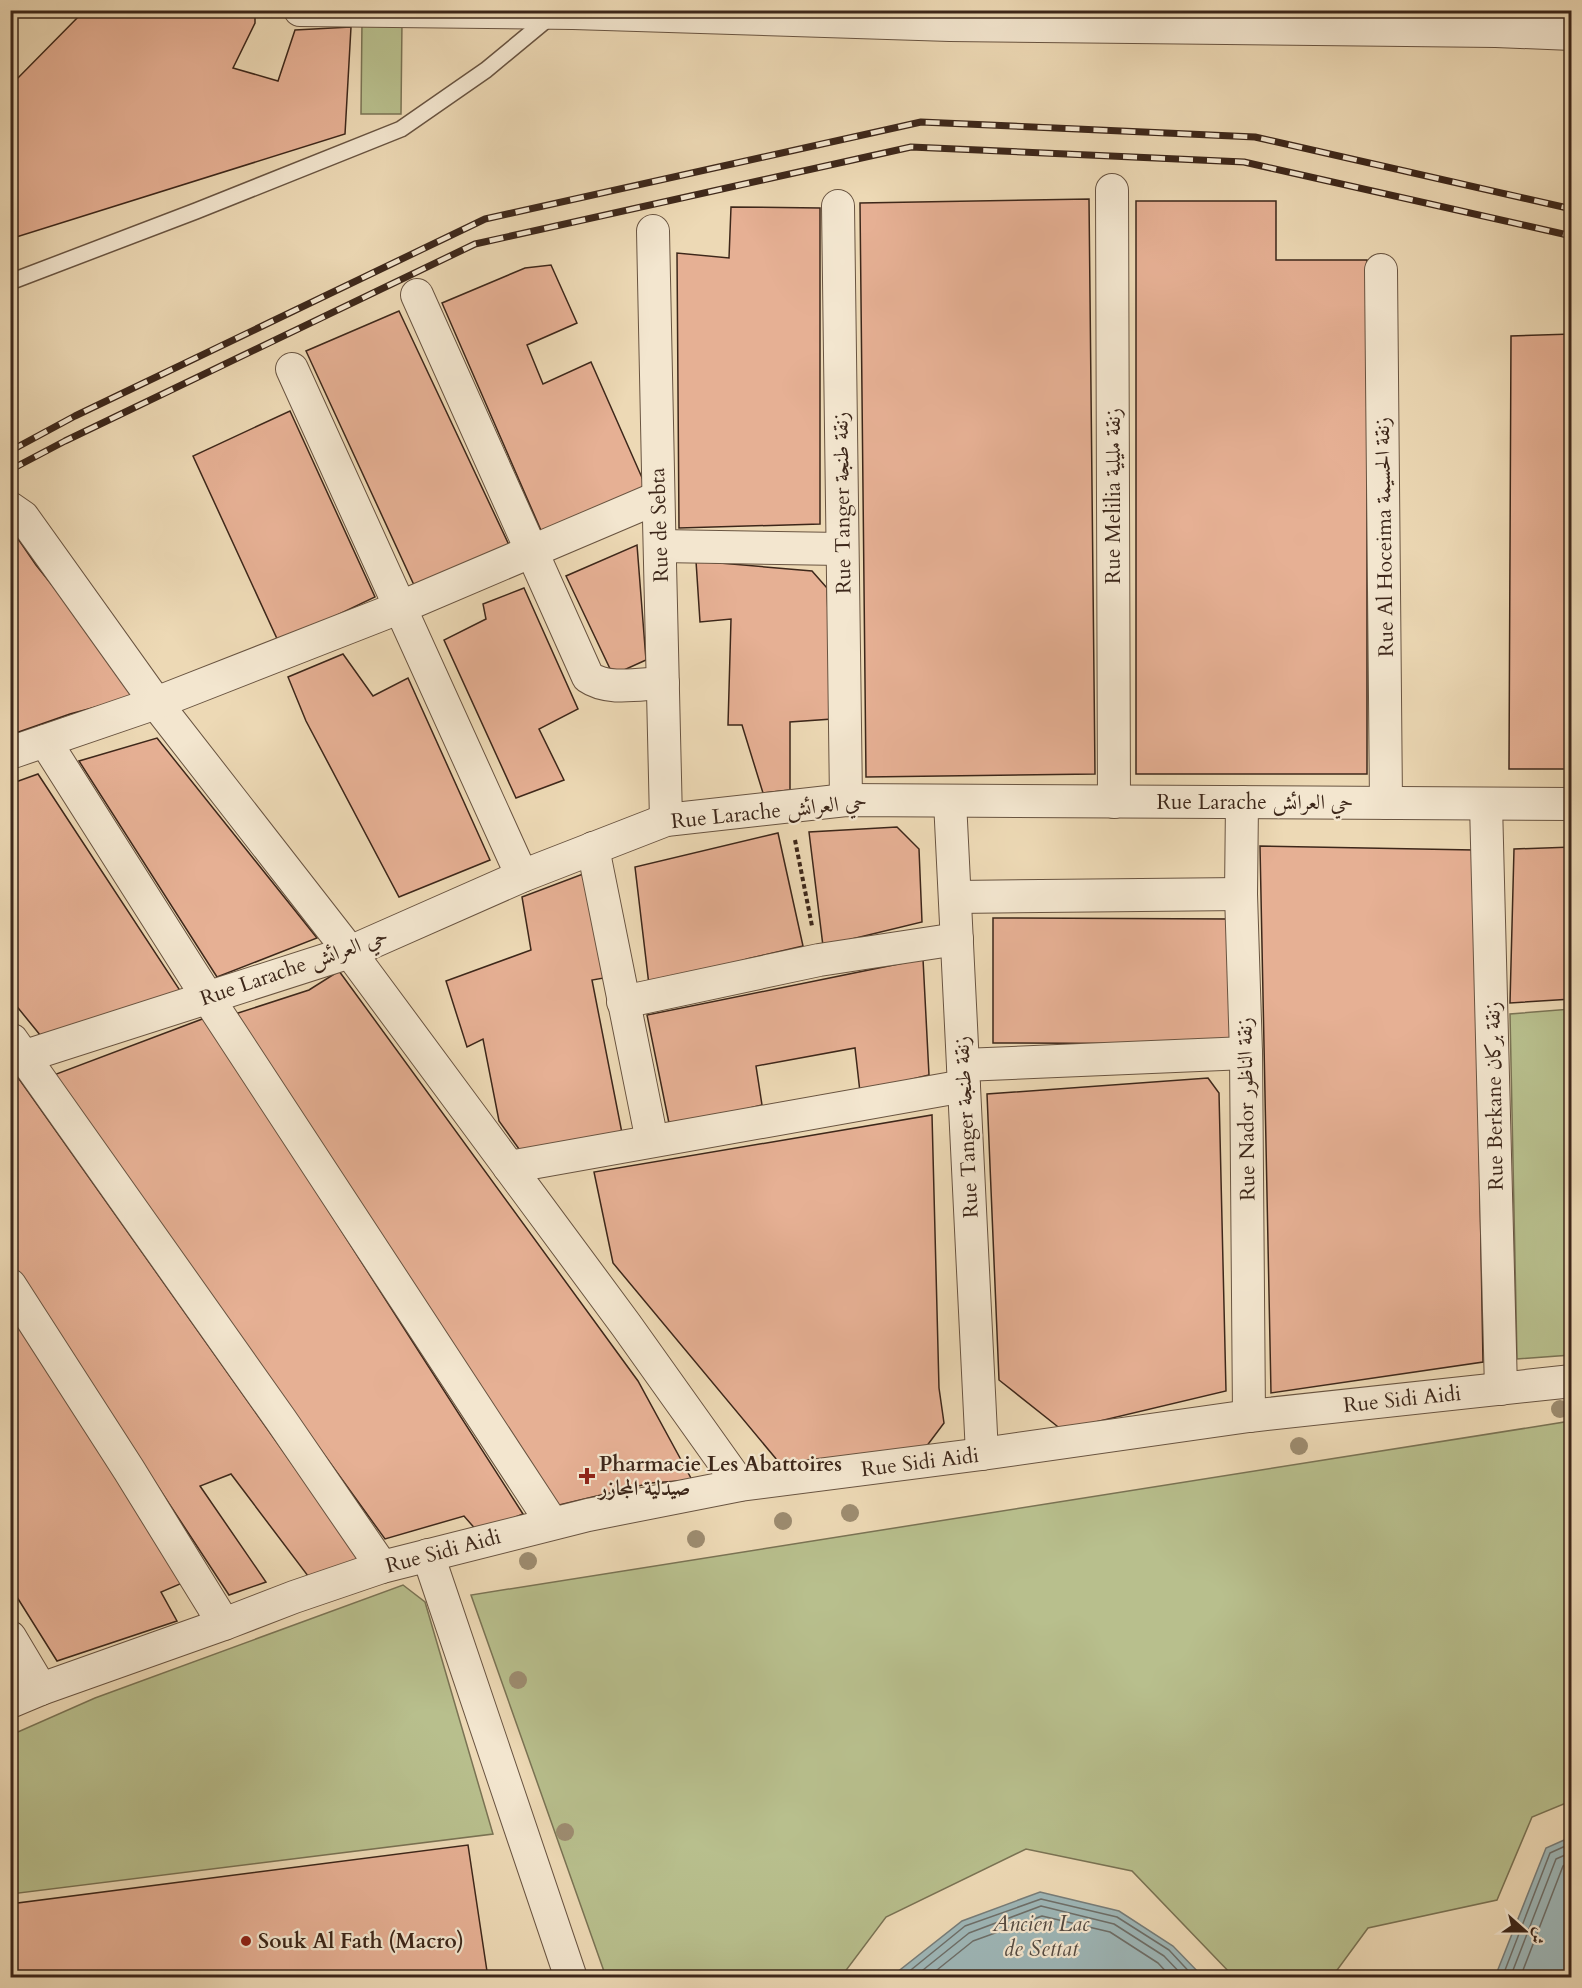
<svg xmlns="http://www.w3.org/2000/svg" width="1582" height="1988" font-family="Cardo,Amiri,serif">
<rect width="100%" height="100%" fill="#edd9b5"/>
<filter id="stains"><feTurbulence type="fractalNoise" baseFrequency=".00333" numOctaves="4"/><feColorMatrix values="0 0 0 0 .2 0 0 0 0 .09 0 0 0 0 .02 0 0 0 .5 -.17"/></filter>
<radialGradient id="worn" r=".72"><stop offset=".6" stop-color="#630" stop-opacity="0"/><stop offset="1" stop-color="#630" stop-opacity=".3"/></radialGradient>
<g fill="#b8bf8d" stroke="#7a7354" stroke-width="1.5">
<polygon points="362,21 402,21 401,114 361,114"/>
<polygon points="1571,1009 1571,1355 1517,1359 1510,1014"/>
<polygon points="1571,1421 1571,1801 1532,1817 1497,1900 1368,1928 1332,1977 1234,1977 1132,1871 1026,1849 886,1917 841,1977 606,1977 471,1595"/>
<polygon points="403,1585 425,1602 493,1834 11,1894 11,1735 95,1698"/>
</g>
<g fill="#9eb7b8" stroke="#777d79" stroke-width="1.5">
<polygon points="1571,1837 1571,1977 1495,1977 1546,1848"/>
<polygon points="1040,1892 1119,1911 1173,1946 1203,1977 891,1977 962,1921"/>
</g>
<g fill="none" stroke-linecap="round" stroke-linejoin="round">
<g stroke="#6e6f69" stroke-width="1.5">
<polyline points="901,1978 965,1926 1041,1899 1117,1917 1169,1950 1195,1978"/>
<polyline points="913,1978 969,1933 1041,1906 1114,1924 1164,1956 1185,1978"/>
<polyline points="927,1978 973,1941 1042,1916 1110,1932 1158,1963 1172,1978"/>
<polyline points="1502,1978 1550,1853 1572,1843"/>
<polyline points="1510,1978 1556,1859 1572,1852"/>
<polyline points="1520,1978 1563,1866 1572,1861"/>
</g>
</g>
<g fill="#e6b094" stroke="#3d271a" stroke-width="1.5">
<polygon points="85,10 255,10 255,23 233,68 278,81 295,30 351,27 345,134 10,239 10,86"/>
<polygon points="1089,199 1095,774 866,777 860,203"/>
<polygon points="1136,201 1276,201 1276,260 1367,260 1367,774 1136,774"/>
<polygon points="731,207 820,208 820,524 679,528 677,253 729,258"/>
<polygon points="551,265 577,323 527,345 543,384 591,362 647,489 543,535 442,303 525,268"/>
<polygon points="399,311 509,545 414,585 306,351"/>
<polygon points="1572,334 1572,769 1509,769 1511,336"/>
<polygon points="290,411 375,597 279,643 193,456"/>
<polygon points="10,527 36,565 140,695 70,714 10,735"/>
<polygon points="637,545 646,660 613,675 566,576"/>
<polygon points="696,561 812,571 827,588 832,719 790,722 790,790 763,793 742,725 728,725 731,619 700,622"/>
<polygon points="524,588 578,709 539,729 564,780 516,798 444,640 486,619 483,604"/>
<polygon points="343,654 373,696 408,678 490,860 399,897 306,721 288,677"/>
<polygon points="157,738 317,938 217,977 79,761"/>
<polygon points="38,774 181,992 45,1041 10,998 10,784"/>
<polygon points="897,827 919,849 922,922 823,946 809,832"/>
<polygon points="778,833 803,946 747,959 721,969 649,985 635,867"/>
<polygon points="1260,846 1474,850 1483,1362 1271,1393"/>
<polygon points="1572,847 1572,999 1510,1003 1514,849"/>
<polygon points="583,874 604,978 592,980 622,1133 524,1156 499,1121 483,1039 467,1047 446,981 531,950 522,897"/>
<polygon points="993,918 1230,919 1232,1044 993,1043"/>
<polygon points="923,959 929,1075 860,1092 855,1048 756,1066 762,1105 670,1128 647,1015"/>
<polygon points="339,971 638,1381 692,1480 651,1483 555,1506 232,1015 309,990"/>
<polygon points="205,1018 523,1514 478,1532 464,1516 385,1539 51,1076"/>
<polygon points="17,1076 361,1561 308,1576 231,1474 200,1486 266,1582 229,1595 10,1261 10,1078"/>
<polygon points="1208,1078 1219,1093 1226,1391 1062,1430 999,1380 987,1094"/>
<polygon points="932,1115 939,1388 944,1423 926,1447 782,1466 613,1263 594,1172"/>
<polygon points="10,1309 187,1581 161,1592 177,1621 57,1661 10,1586"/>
<polygon points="468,1845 488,1978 10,1978 10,1904"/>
</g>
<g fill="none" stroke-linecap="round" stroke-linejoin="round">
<defs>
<polyline id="lane" points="10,282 196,211 401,129 486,70 550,17"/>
<g id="street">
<polyline points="300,10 573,13 950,25 1496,31 1572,34"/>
<polyline points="1112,190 1114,802"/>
<polyline points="838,206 846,800"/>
<path d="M653,231C656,427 662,624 666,820"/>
<polyline points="1381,270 1386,803"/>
<path d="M417,295L588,677C608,691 639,684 663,683"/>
<polyline points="292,369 522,876"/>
<polyline points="10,508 23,517 156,703 350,952 626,1325 740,1485"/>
<polyline points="660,546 842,549"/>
<polyline points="45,741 208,998 552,1523"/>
<polyline points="10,753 156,703 401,607 657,498"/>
<polyline points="950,801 982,1454"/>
<polyline points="1242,802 1241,894 1246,1053 1249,1416"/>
<polyline points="1486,804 1501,1389"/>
<polyline points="593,848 652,1141"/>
<polyline points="955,897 1241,894"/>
<polyline points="623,1002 819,960 957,939"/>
<polyline points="12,1040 281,1420 382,1567"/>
<polyline points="10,1061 350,952 522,876 666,820 846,800 1572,804"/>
<polyline points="963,1065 1246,1053"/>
<polyline points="509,1167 964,1086"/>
<polyline points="10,1285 129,1470 224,1624"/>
<polyline points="428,1555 571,1978"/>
<polyline points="10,1637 41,1689"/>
<polyline points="10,1702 41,1689 224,1624 294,1597 382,1567 588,1515 740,1485 982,1454 1249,1416 1572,1381"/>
</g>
</defs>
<use href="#lane" stroke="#695441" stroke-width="18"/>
<use href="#street" stroke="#695441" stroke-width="34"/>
<polyline stroke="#3d271a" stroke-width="4" stroke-dasharray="4.5 3" stroke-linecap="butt" points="795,840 812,926"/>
<use href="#lane" stroke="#f3e6cf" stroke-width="15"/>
<use href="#street" stroke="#f3e6cf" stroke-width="32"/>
<defs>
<g id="rail">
<polyline points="10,451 75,416 485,219 921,122 1255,137 1572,209"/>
<polyline points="10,470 65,441 475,244 911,147 1244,162 1572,236"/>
</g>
</defs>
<use href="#rail" stroke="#3d271a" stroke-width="7"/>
<use href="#rail" stroke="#f3e6cf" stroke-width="4.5" stroke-dasharray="14" stroke-linecap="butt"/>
</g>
<g fill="#9d8c70">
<circle cx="1560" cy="1409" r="9"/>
<circle cx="1299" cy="1446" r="9"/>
<circle cx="850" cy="1513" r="9"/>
<circle cx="783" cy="1521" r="9"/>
<circle cx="696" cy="1539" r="9"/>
<circle cx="528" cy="1561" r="9"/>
<circle cx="518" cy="1680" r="9"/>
<circle cx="565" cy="1832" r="9"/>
</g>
<g fill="#8f2418" stroke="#f3e6cf" stroke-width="2">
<path d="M584 1467h6v6h6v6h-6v6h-6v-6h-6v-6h6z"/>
<circle cx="246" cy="1941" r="6"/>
</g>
<g text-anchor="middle" stroke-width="4.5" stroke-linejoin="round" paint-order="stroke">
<g font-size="21" fill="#3d271a" stroke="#f3e6cf">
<text transform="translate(1113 496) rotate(-90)" y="7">Rue Melilia زنقة مليلية</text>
<text transform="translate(842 503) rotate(-91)" y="7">Rue Tanger زنقة طنجة</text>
<text transform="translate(659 525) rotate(-92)" y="7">Rue de Sebta</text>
<text transform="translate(1384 537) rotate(-91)" y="7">Rue Al Hoceima زنقة الحسيمة</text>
<text x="1255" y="809">Rue Larache حي العرائش</text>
<text transform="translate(769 811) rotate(-6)" y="7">Rue Larache حي العرائش</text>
<text transform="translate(294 967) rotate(-19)" y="7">Rue Larache حي العرائش</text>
<text transform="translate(1494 1096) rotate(-91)" y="7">Rue Berkane زنقة بركان</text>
<text transform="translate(1246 1109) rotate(-91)" y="7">Rue Nador زنقة الناظور</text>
<text transform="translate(966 1127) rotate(-93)" y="7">Rue Tanger زنقة طنجة</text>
<text transform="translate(1402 1399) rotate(-6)" y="7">Rue Sidi Aidi</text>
<text transform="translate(920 1462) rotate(-7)" y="7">Rue Sidi Aidi</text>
<text transform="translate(443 1551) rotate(-15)" y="7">Rue Sidi Aidi</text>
</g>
<g font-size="21" font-weight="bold" fill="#3d271a" stroke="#f3e6cf" text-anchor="start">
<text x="599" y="1471">Pharmacie Les Abattoires<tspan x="599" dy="24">صيدلية المجازر</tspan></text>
<text x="258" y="1948">Souk Al Fath (Macro)</text>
</g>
<g font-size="22" font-style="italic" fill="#554b42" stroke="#f3e6cf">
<text x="1041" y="1931">Ancien Lac<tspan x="1041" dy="25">de Settat</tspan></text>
</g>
</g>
<rect width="1582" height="1988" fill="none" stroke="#edd9b5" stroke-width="36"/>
<rect x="12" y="12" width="1558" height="1964" fill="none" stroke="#3d271a" stroke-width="3"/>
<rect x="18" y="18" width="1546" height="1952" fill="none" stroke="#3d271a" stroke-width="1.5"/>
<g transform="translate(1525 1931) rotate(111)" stroke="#f3e6cf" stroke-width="4.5" paint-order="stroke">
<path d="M0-4.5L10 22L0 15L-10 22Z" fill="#3d271a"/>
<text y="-9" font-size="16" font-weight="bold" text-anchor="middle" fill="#3d271a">ش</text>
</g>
<rect width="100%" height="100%" filter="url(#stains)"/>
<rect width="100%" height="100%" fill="url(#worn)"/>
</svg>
